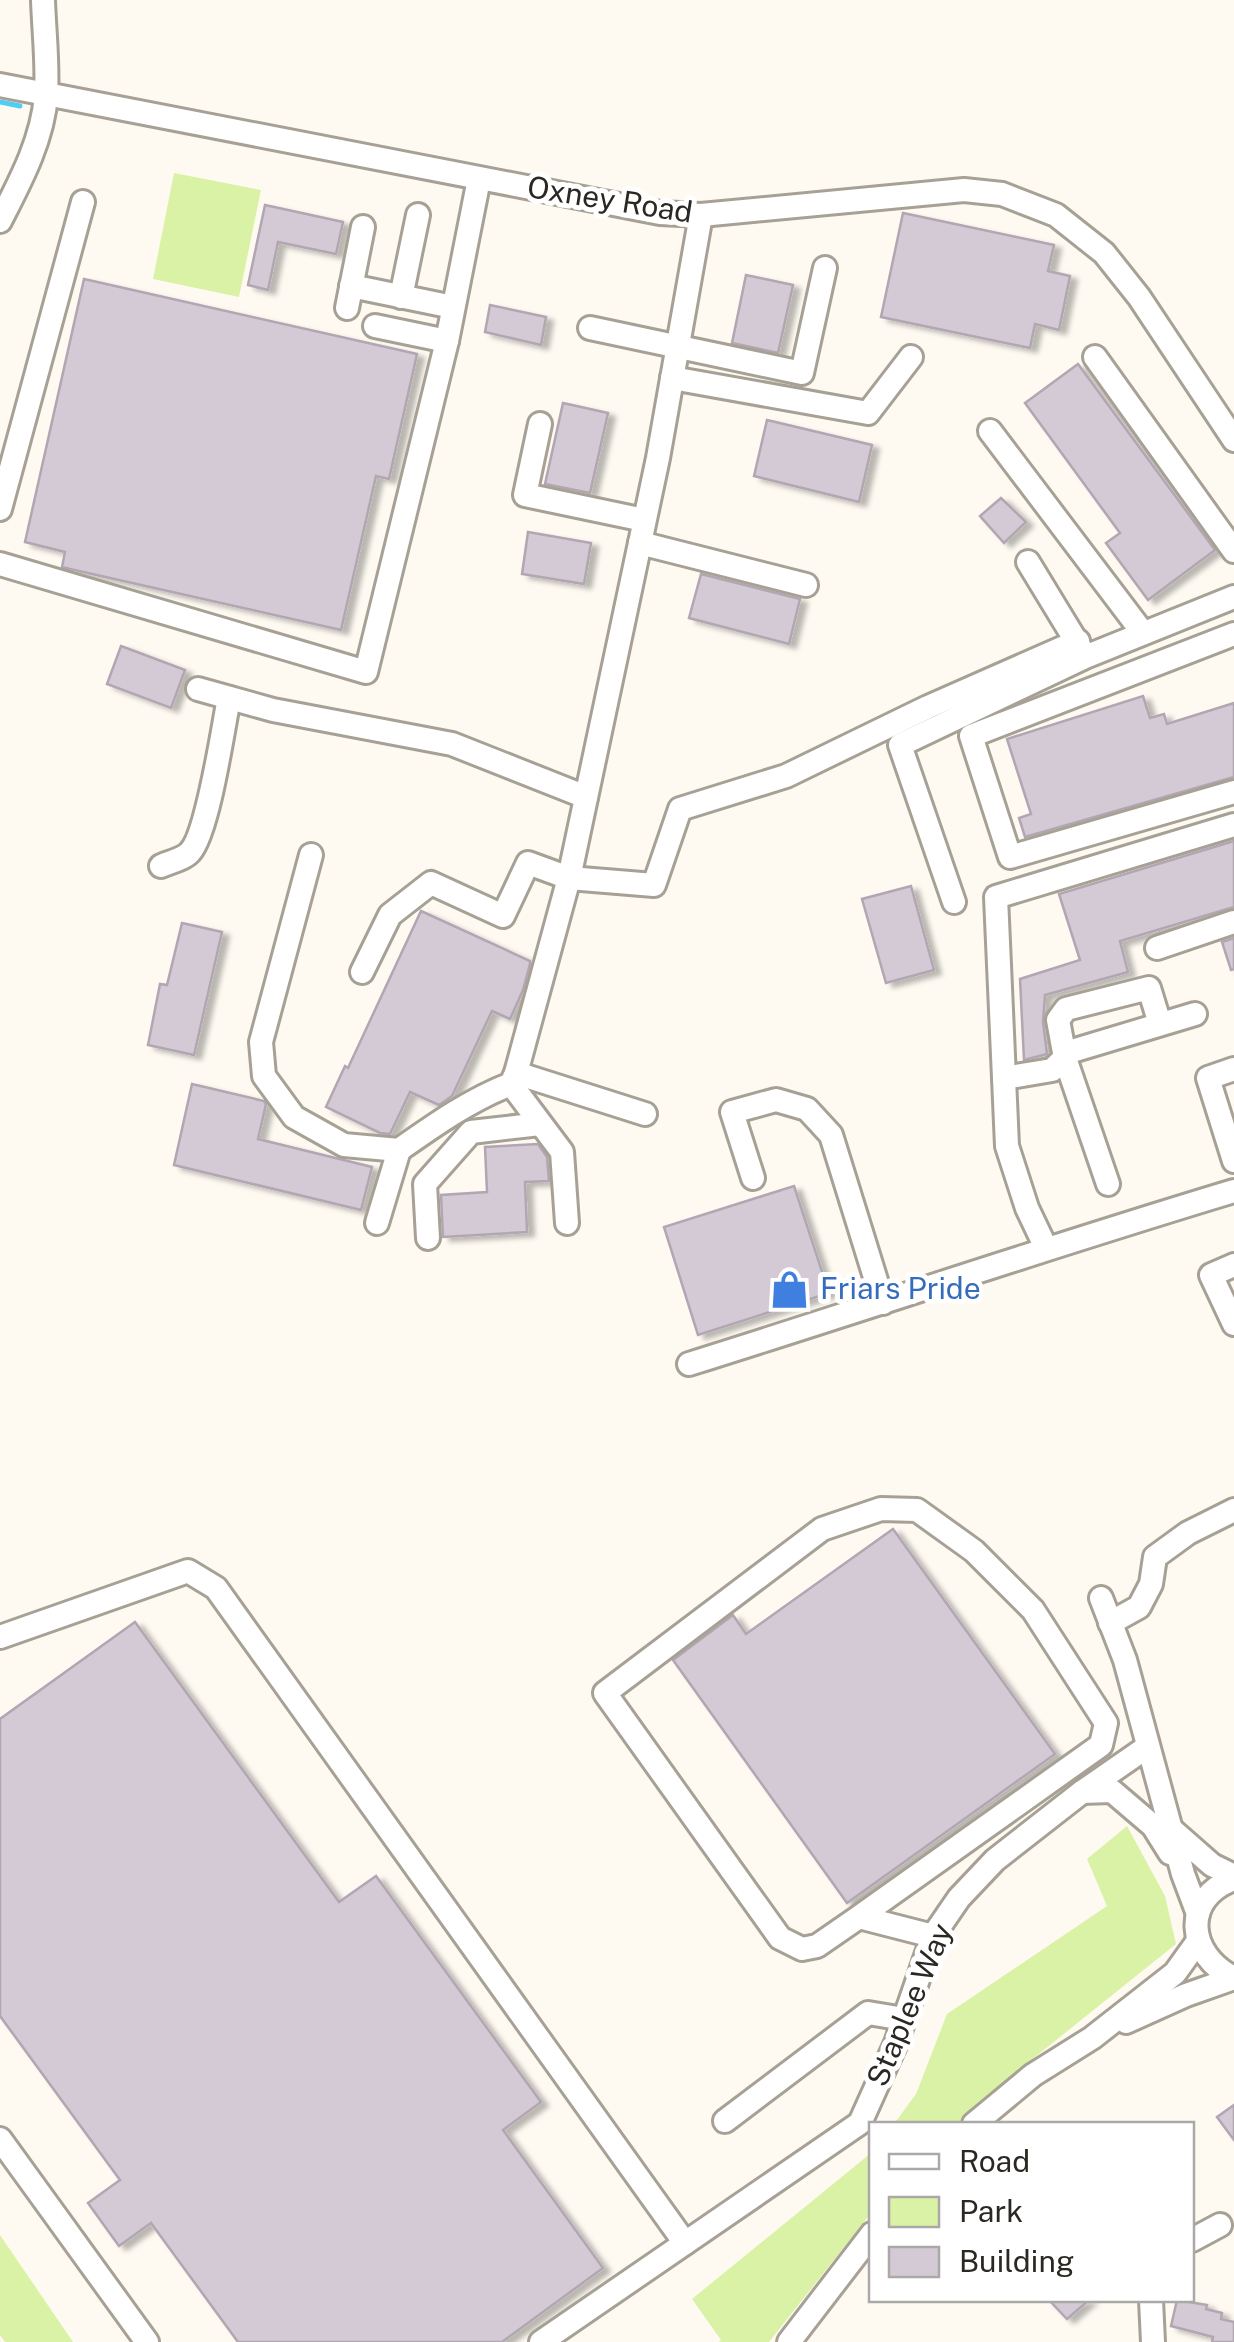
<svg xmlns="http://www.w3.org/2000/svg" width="1234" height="2342" font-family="'Public Sans',sans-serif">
<defs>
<filter id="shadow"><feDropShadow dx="7" dy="4" stdDeviation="2.5" flood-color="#0004"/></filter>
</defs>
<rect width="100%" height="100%" fill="#fefaf2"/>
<g fill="#daf2a6">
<polygon points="174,173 261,190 239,297 153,279"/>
<polygon points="1127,1826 1165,1896 1176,1944 980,2101 956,2124 894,2124 916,2094 947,2014 1107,1906 1087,1859"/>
<polygon points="871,2153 871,2213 769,2342 719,2342 721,2340 692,2299"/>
<polygon points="0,2235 73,2342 5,2342 0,2335"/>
</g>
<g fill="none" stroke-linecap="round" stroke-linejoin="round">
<polyline stroke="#4ecef3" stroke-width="5" points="0,102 20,106"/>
</g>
<g fill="#d4cad5" stroke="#b1a6b1" stroke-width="2.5" filter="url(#shadow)">
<polygon points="265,205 343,222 336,254 278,242 268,290 248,285"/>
<polygon points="903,213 1054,245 1048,271 1070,276 1059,330 1035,324 1030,348 881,317"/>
<polygon points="746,275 793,285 778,353 732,343"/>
<polygon points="84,279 417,354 389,479 376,476 341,630 70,569 62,567 65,552 25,542"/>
<polygon points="490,305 546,317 541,345 485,332"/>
<polygon points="1078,364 1215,550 1148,600 1106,543 1120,533 1025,403"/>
<polygon points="563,403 608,413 590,493 545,484"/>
<polygon points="767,420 872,445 859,502 754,476"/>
<polygon points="1001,498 1026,522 1004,543 980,516"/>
<polygon points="528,532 591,543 584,584 522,574"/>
<polygon points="701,574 800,599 789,644 689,618"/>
<polygon points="121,646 185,670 171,708 107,684"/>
<polygon points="1143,696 1150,718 1164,714 1167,724 1234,703 1234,777 1025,837 1019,818 1031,814 1007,739"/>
<polygon points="1234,841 1234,907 1120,941 1128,972 1045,995 1043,1022 1047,1054 1024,1060 1020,979 1080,960 1059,894"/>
<polygon points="911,886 934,970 886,983 862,899"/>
<polygon points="421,911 530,961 530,964 523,990 510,1019 492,1011 452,1096 439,1105 410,1092 390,1134 380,1133 326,1107 345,1066 348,1068"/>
<polygon points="182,923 222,932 194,1055 148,1045 160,984 167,985"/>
<polygon points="1234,938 1234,969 1231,970 1222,942"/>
<polygon points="192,1084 264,1101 266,1104 258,1139 372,1167 361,1210 174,1165"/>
<polygon points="538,1144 547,1157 549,1181 525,1182 527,1232 443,1237 441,1195 487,1192 485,1147"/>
<polygon points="794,1186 829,1293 698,1335 664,1227"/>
<polygon points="893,1529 1055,1754 847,1903 673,1660 733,1615 746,1634"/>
<polygon points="135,1622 339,1902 376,1876 541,2102 503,2130 603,2268 502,2342 238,2342 151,2223 119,2246 88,2203 120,2180 0,2016 0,1719"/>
<polygon points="1234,2105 1234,2140 1217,2117"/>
<polygon points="1049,2300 1089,2300 1067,2319"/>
<polygon points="1177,2300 1207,2305 1206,2309 1222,2313 1221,2319 1234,2322 1234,2342 1212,2342 1213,2337 1171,2326"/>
</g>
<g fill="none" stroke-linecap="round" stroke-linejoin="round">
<defs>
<g id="minor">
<polyline points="0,85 660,213 701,215 964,190 1002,194 1056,215 1104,253 1139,297 1234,440"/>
<path d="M0,221C20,182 43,139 46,95C48,64 44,31 43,0"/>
<polyline points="351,286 453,307"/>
<polyline points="401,297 418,215"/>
<polyline points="347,308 363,227"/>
<polyline points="375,326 447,341"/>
<polyline points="590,328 802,373 825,268"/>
<polyline points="1095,357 1234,551"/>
<polyline points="672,378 868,413 911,357"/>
<polyline points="540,424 525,495 644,520"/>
<polyline points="990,431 1143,633"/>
<polyline points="0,509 83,202"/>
<polyline points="640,543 806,585"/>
<polyline points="1028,562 1084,654"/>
<polyline points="0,564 366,672 447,341 479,179"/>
<polyline points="1234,634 971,736 1010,857 1234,792"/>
<polyline points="198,689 273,710 452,744 586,797"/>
<path d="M311,855L261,1042L264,1076L294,1117L344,1145L399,1150C436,1124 470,1100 511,1084L516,1073L569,878L658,458L701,215"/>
<path d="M161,866C170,862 184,859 190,852C208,833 223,728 229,698"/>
<polyline points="954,902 900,745 1085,657 1234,597"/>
<polyline points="1157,948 1234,922"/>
<polyline points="362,972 390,915 431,883 503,916 528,863 569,878 654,885 680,809 786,776 928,707 1078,641"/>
<polyline points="1234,1069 1208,1078 1234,1161"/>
<polyline points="516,1073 645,1114"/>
<polyline points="1004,1078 1052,1070 1072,1051 1195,1014"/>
<polyline points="511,1084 562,1152 567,1223"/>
<polyline points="753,1178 732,1112 776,1100 807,1109 831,1135 883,1303"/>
<polyline points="1108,1184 1065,1058 1058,1020 1066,1009 1149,988 1160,1024"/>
<polyline points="377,1223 399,1150"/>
<polyline points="428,1238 425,1184 471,1132 540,1124"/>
<polyline points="1046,1248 1027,1208 1007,1146 996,897 1234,825"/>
<polyline points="1234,1265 1211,1275 1234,1324"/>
<path d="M689,1364C871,1307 1051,1246 1234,1191"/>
<polyline points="1101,1598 1125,1660 1183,1874 1198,1914"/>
<polyline points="1110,1623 1139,1607 1151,1584 1155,1557 1188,1533 1234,1510"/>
<polyline points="0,1637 188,1571 216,1588 685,2243"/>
<polyline points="1082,1792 1112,1791 1153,1826 1170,1853"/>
<polyline points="1171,1829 1212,1865 1234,1876"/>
<path d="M1234,1879C1181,1898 1187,1955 1234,1978"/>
<polyline points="859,1917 1101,1745 1106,1723 1033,1610 974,1551 917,1510 881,1509 822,1529 605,1693 780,1938 802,1949 817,1946 859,1917 933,1936"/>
<polyline points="1126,2022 1186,1995 1234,1978"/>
<polyline points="725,2121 868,2013 904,2019"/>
<polyline points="974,2124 1033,2075 1092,2038 1175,1973 1198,1941"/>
<polyline points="0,2139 147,2342"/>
<polyline points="1192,2240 1220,2225"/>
<polyline points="1151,2300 1153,2342"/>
<polyline points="541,2342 860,2123 896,2043 933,1936 959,1898 995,1860 1082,1792 1147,1747"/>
<polyline points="789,2342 872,2234"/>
</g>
</defs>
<use href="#minor" stroke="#a7a195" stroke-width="28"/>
<use href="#minor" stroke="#fff" stroke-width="22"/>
</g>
<defs>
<symbol id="shop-bare" viewBox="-9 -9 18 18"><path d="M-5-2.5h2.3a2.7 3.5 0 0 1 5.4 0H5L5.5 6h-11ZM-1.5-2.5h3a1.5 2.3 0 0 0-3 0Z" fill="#3f7fe0" stroke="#fff" stroke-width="2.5" paint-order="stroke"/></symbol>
</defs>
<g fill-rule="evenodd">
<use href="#shop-bare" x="762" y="1262" width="55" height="55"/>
</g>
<g text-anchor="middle" stroke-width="10" stroke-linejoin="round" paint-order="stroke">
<g font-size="30" fill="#2b2823" stroke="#fff">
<text transform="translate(610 200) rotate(9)" y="10">Oxney Road</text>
<text transform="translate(910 2005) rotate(-67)" y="10">Staplee Way</text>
</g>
<g font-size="30" fill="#366cbe" stroke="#fff" text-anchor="start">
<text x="820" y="1299">Friars Pride</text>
</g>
</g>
<rect x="869" y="2122" width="325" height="180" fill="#ffffff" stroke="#aaa9a7" stroke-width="2.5"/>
<rect x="889" y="2154" width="50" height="15" fill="#ffffff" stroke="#aaa9a7" stroke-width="2.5"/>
<text x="959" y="2172" font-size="30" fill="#2b2823">Road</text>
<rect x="889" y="2197" width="50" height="30" fill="#daf2a6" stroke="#aaa9a7" stroke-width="2.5"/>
<text x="959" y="2222" font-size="30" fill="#2b2823">Park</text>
<rect x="889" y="2247" width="50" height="30" fill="#d4cad5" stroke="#aaa9a7" stroke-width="2.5"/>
<text x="959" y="2272" font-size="30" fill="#2b2823">Building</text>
</svg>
